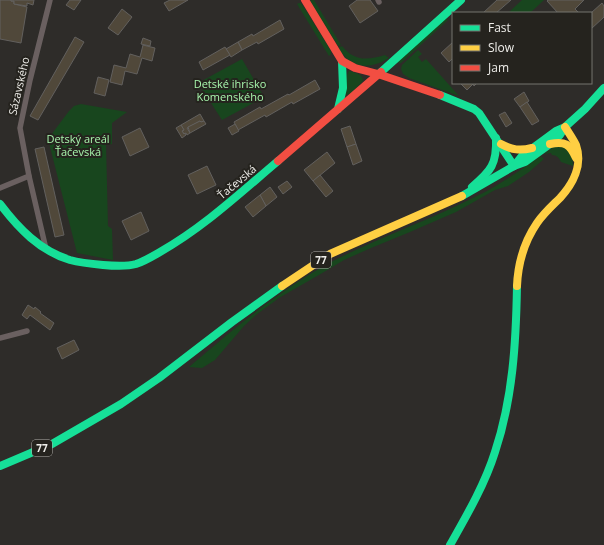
<svg xmlns="http://www.w3.org/2000/svg" width="604" height="545" font-family="'Open Sans',sans-serif">
<rect width="100%" height="100%" fill="#2e2c29"/>
<g fill="#18461e">
<polygon points="312,0 314,0 341,45 338,46 310,1"/>
<polygon points="522,0 544,0 530,13 508,13"/>
<polygon points="299,3 301,3 305,9 331,51 331,54 329,56 297,4"/>
<polygon points="446,19 448,20 401,63 399,63 397,62"/>
<path d="M342,46C355,62 368,60 385,55L389,58C369,70 352,69 338,48Z"/>
<polygon points="418,50 422,54 418,57 422,62 426,59 459,96 409,78 403,74 401,69 402,65"/>
<polygon points="242,59 264,97 222,120 198,83"/>
<path d="M349,71H350C356,73 363,74 363,81L351,93L347,95L345,93L347,75Z"/>
<polygon points="81,104 127,112 112,123 112,144 106,145 108,226 112,229 113,260 77,253 48,139 69,111 74,106"/>
<path d="M555,146L565,147C571,152 573,157 573,166L561,162C559,158 557,155 552,155L551,153L544,154Z"/>
<path d="M541,156L544,159L529,172L508,186L495,190L456,212L410,232L371,248L344,260L324,272L279,298L256,315L244,326L215,360L202,368L189,367C234,329 280,289 333,261C380,237 430,220 477,196C500,185 520,170 541,156Z"/>
</g>
<g fill="#50483a" stroke="#62605e">
<polygon points="0,0 11,0 11,1 14,1 14,4 27,7 21,43 0,39"/>
<polygon points="11,0 34,0 33,5 27,3 27,6 14,4 14,1 11,1"/>
<polygon points="70,0 81,0 74,10 66,5"/>
<polygon points="170,0 188,0 169,11 164,3"/>
<polygon points="357,0 370,0 378,11 360,23 349,6"/>
<polygon points="497,0 511,0 496,13 483,13"/>
<polygon points="548,0 584,0 575,9 579,13 558,13 547,1"/>
<polygon points="602,3 604,6 604,17 591,29 591,13"/>
<polygon points="122,9 132,17 118,35 108,28"/>
<polygon points="280,20 284,29 258,44 257,42 242,50 238,42 252,34 253,36"/>
<polygon points="75,37 84,42 38,120 30,116"/>
<polygon points="143,38 151,41 150,46 141,44"/>
<polygon points="238,42 242,50 231,57 226,49"/>
<polygon points="453,42 453,58 449,62 441,53"/>
<polygon points="143,45 155,48 152,61 142,58 137,74 125,71 122,85 110,82 114,65 126,68 130,54 140,57"/>
<polygon points="225,47 230,55 203,70 199,62"/>
<polygon points="98,77 109,80 105,96 94,93"/>
<polygon points="315,80 320,89 293,104 292,102 266,117 265,115 238,130 234,122 260,107 261,109 288,94 289,95"/>
<polygon points="460,83 475,83 476,84 474,86 473,84 467,90"/>
<polygon points="524,92 529,101 520,107 514,99"/>
<polygon points="527,102 539,121 532,125 520,107"/>
<polygon points="505,112 512,123 506,127 499,115"/>
<polygon points="200,114 204,121 201,122 200,121 187,128 190,133 187,135 186,133 184,134 182,131 184,130 181,125"/>
<polygon points="200,121 201,122 204,121 206,124 190,133 188,127"/>
<polygon points="235,124 239,131 232,135 228,128"/>
<polygon points="181,125 184,130 182,131 184,134 185,133 186,135 182,138 176,128"/>
<polygon points="350,126 356,144 347,147 341,129"/>
<polygon points="140,128 149,147 130,156 122,137"/>
<polygon points="356,144 362,161 353,165 347,147"/>
<polygon points="44,147 64,235 55,237 35,149"/>
<polygon points="327,152 335,163 313,181 304,170"/>
<polygon points="207,166 216,185 197,194 188,175"/>
<polygon points="320,175 333,191 326,197 313,181"/>
<polygon points="287,181 292,187 283,194 278,187"/>
<polygon points="270,187 277,197 266,206 260,195"/>
<polygon points="260,195 266,206 253,217 245,207"/>
<polygon points="141,212 149,231 131,240 122,221"/>
<polygon points="28,305 34,309 35,307 41,312 40,313 54,323 50,330 30,315 27,319 22,315"/>
<polygon points="74,340 79,350 62,359 57,348"/>
</g>
<g fill="none" stroke-linecap="round" stroke-linejoin="round">
<g stroke="#6a6060" stroke-width="5.5">
<polyline points="378,0 379,2"/>
<polyline points="0,188 29,176"/>
<polyline points="46,249 29,176 20,128 30,80 50,0"/>
<polyline points="0,338 27,331"/>
</g>
<g stroke="#16e098" stroke-width="8">
<polyline points="381,72 461,0"/>
<polyline points="440,95 474,109 479,113 514,166"/>
<polyline points="338,109 343,88 342,61"/>
<polyline points="514,166 522,156 556,131 563,128"/>
<path d="M472,187C491,171 497,164 496,138"/>
<polyline points="462,196 514,166 525,162 550,144 560,135 565,127 585,109 604,88"/>
<path d="M0,204C18,228 40,251 70,260C81,263 92,264 103,265C114,266 126,267 136,264C145,261 153,256 160,252C204,227 240,193 278,161"/>
<polyline points="0,466 52,444 121,404 159,378 232,322 282,286"/>
<path d="M450,545C467,515 485,484 495,452C513,398 516,342 517,286"/>
</g>
<g stroke="#ffcf43" stroke-width="8">
<path d="M501,144C512,150 520,151 532,148"/>
<path d="M550,144C565,141 570,144 576,158"/>
<polyline points="282,286 330,254 462,196"/>
<path d="M517,286C518,263 524,242 537,223C544,213 552,206 560,198C573,184 583,165 576,145C573,139 569,133 565,127"/>
</g>
<g stroke="#f24e42" stroke-width="8">
<polyline points="305,0 342,61 355,68 378,74 440,95"/>
<polyline points="278,161 381,72"/>
</g>
</g>
<g text-anchor="middle" stroke-width="4" stroke-linejoin="round" paint-order="stroke">
<g fill="#25231e" stroke="#b2b0ac" stroke-width="1">
<rect x="311" y="252" width="20" height="16" rx="3"/>
<rect x="32" y="440" width="20" height="16" rx="3"/>
</g>
<g font-size="10" font-weight="bold" fill="#eeede9">
<text x="321" y="264">77</text>
<text x="42" y="452">77</text>
</g>
<g font-size="11" fill="#a8f6ad" stroke="#25231e">
<text x="230" y="88">Detské ihrisko<tspan x="230" dy="13">Komenského</tspan></text>
<text x="78" y="143">Detský areál<tspan x="78" dy="13">Ťačevská</tspan></text>
</g>
<g font-size="11" fill="#eeede9" stroke="#25231e">
<text transform="translate(19 86) rotate(-77)" y="4">Sázavského</text>
<text transform="translate(237 182) rotate(-40)" y="4">Ťačevská</text>
</g>
</g>
<rect x="452" y="12" width="140" height="72" fill="#25231e" stroke="#75746f"/>
<rect x="460" y="25" width="20" height="6" fill="#16e098" stroke="#75746f"/>
<text x="488" y="32" font-size="12" fill="#eeede9">Fast</text>
<rect x="460" y="45" width="20" height="6" fill="#ffcf43" stroke="#75746f"/>
<text x="488" y="52" font-size="12" fill="#eeede9">Slow</text>
<rect x="460" y="65" width="20" height="6" fill="#f24e42" stroke="#75746f"/>
<text x="488" y="72" font-size="12" fill="#eeede9">Jam</text>
</svg>
